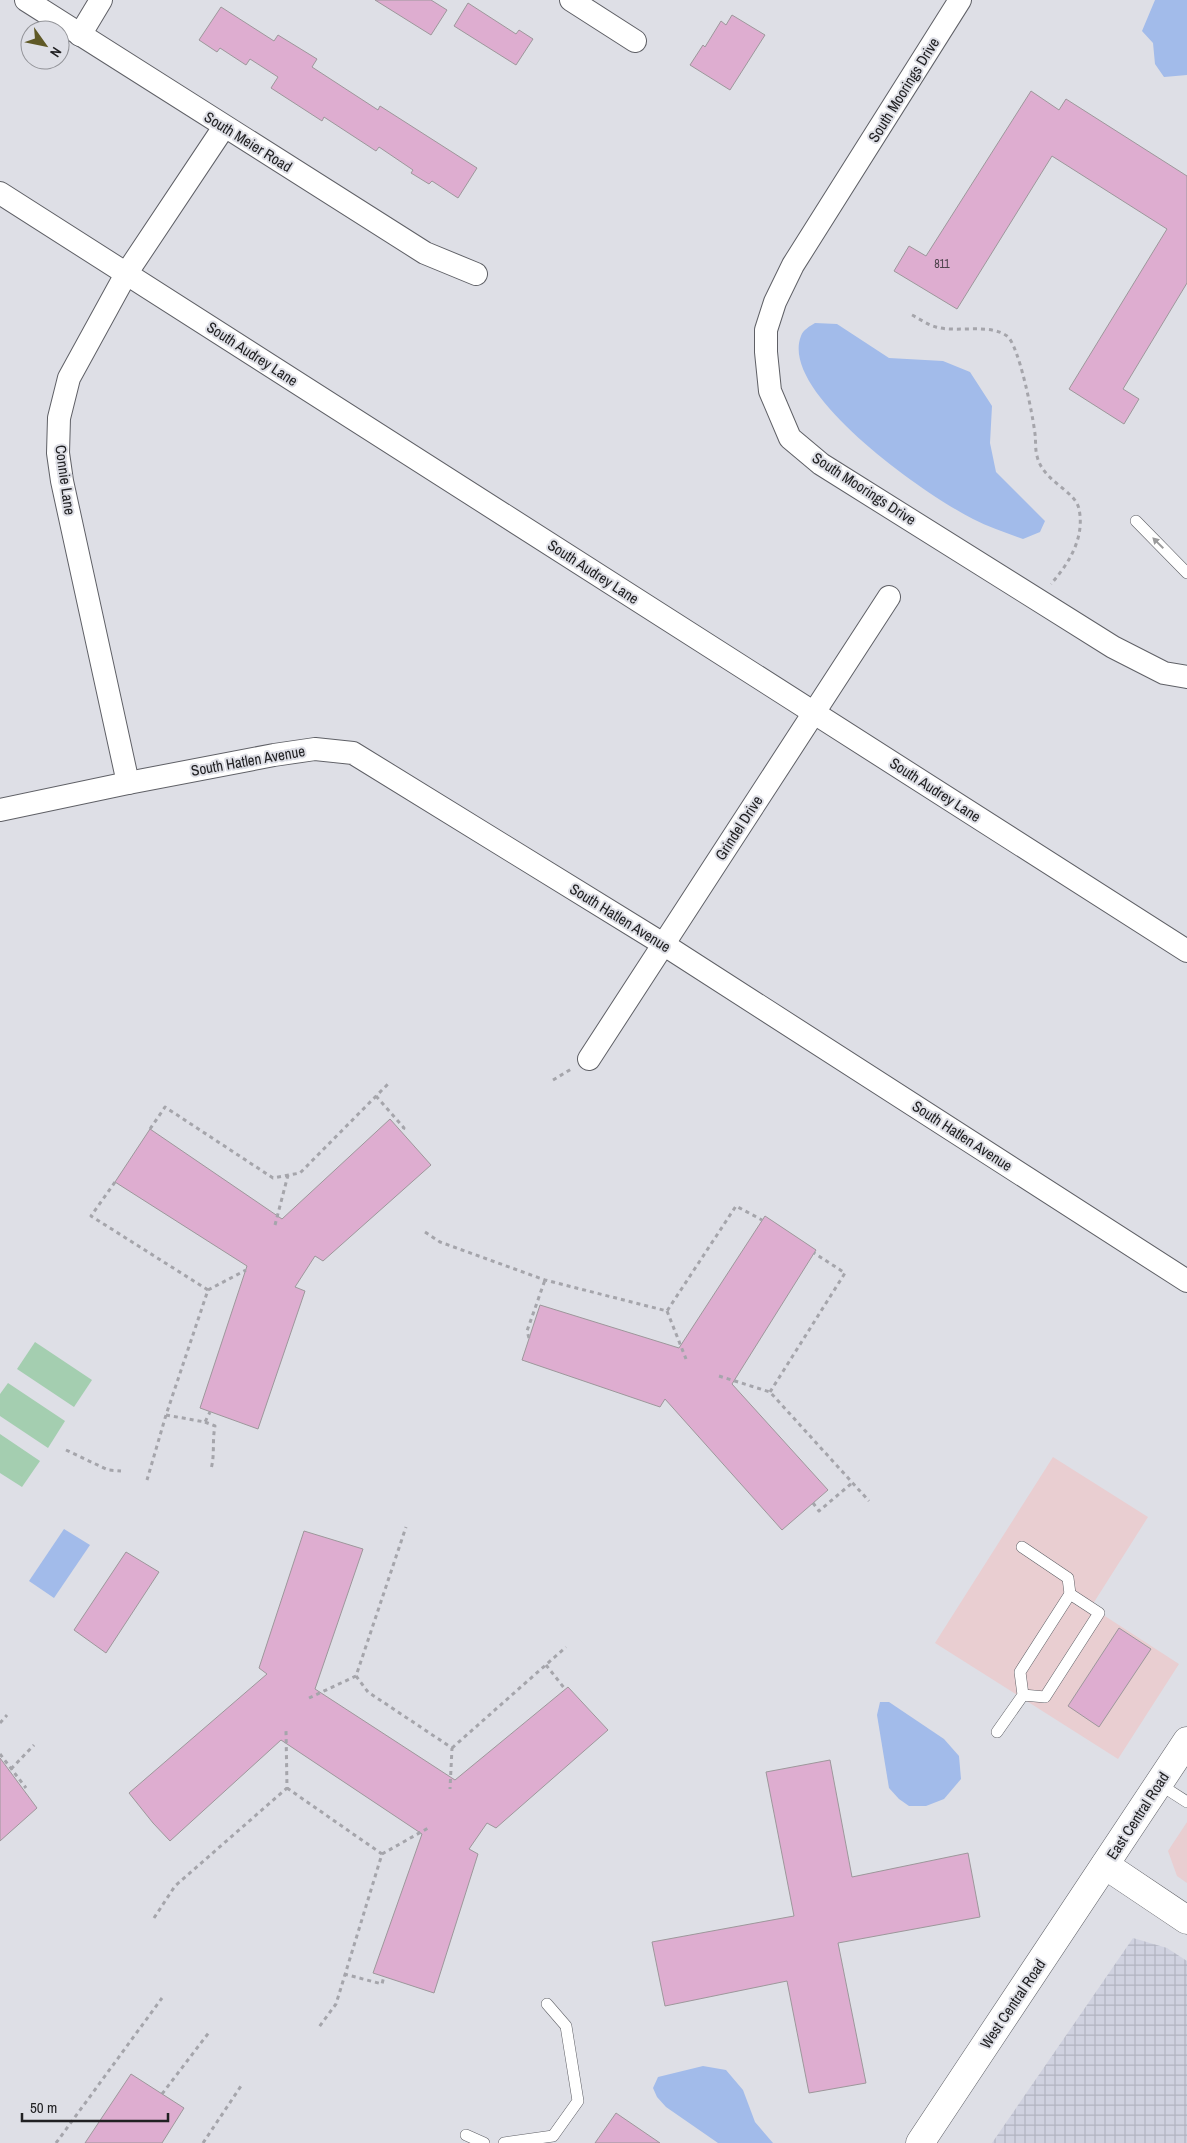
<svg xmlns="http://www.w3.org/2000/svg" width="1187" height="2143" font-family="'Archivo Narrow',sans-serif">
<defs>
<pattern id="industrial-grid" width="8" height="8" patternUnits="userSpaceOnUse" patternTransform="scale(1.25)"><rect width="8" height="8" fill="#d0d2e0"/><path d="M0 4h8M4 0v8" fill="none" stroke="#b2b4c0"/></pattern>
</defs>
<rect width="100%" height="100%" fill="#dedfe6"/>
<g fill="#e9ced1">
<polygon points="1053,1457 1148,1517 1091,1607 1179,1664 1118,1759 935,1643"/>
<polygon points="1187,1822 1187,1883 1177,1876 1168,1851"/>
</g>
<polygon fill="url(#industrial-grid)" points="1133,1938 1167,1948 1187,1961 1187,2143 992,2143"/>
<g fill="#a4ceb0">
<polygon points="35,1342 92,1380 74,1407 17,1369"/>
<polygon points="8,1383 65,1421 48,1448 0,1416 0,1394"/>
<polygon points="0,1434 40,1461 22,1487 0,1473"/>
</g>
<g fill="#a2bbea">
<polygon points="1155,0 1187,0 1187,75 1164,77 1155,64 1153,43 1142,31"/>
<path d="M815,323L837,324L889,358L943,361L970,372L992,406L990,443L996,472L1045,521L1040,532L1023,539C1006,533 989,527 973,519C929,497 778,393 801,336C803,330 810,326 815,323Z"/>
<polygon points="64,1529 90,1545 54,1598 29,1581"/>
<polygon points="880,1702 889,1702 944,1739 959,1756 961,1779 944,1799 926,1806 909,1806 899,1799 889,1788 877,1715"/>
<polygon points="703,2066 726,2070 743,2090 755,2122 773,2143 718,2143 666,2107 657,2097 653,2088 658,2077"/>
</g>
<g fill="#deadd0" stroke="#9d979b">
<polygon points="375,0 431,0 447,10 431,35"/>
<polygon points="468,3 516,34 519,30 533,39 516,65 454,26"/>
<polygon points="221,7 274,41 278,35 317,59 312,67 378,110 380,106 477,168 458,198 432,181 429,184 411,173 413,170 379,147 376,151 324,117 322,121 271,88 278,77 250,59 246,65 220,48 217,52 199,40"/>
<polygon points="732,15 765,35 730,90 690,65 703,45 705,47 721,21 726,25"/>
<polygon points="1031,91 1059,110 1066,99 1187,176 1187,283 1123,389 1139,399 1124,424 1069,389 1167,229 1052,156 957,309 894,271 909,246 926,256"/>
<polygon points="390,1119 431,1165 323,1261 315,1256 295,1287 305,1291 258,1429 200,1408 247,1266 115,1182 150,1129 282,1219"/>
<polygon points="765,1216 816,1250 732,1384 828,1490 782,1530 665,1399 660,1407 522,1360 540,1305 679,1348"/>
<polygon points="304,1531 363,1549 315,1689 455,1780 568,1687 608,1730 496,1828 487,1823 469,1849 478,1854 434,1993 373,1973 422,1834 281,1740 170,1841 153,1823 129,1793 267,1674 259,1668"/>
<polygon points="126,1552 159,1572 106,1653 74,1630"/>
<polygon points="1119,1628 1151,1649 1099,1727 1068,1706"/>
<polygon points="0,1758 37,1808 0,1841"/>
<polygon points="830,1760 852,1877 968,1853 980,1917 838,1943 866,2083 809,2093 787,1981 665,2006 652,1942 794,1916 766,1772"/>
<polygon points="131,2074 184,2108 162,2143 85,2143"/>
<polygon points="616,2113 660,2143 595,2143"/>
</g>
<g fill="none" stroke-linecap="round" stroke-linejoin="round">
<defs>
<g id="lane">
<polyline points="1136,521 1187,573"/>
<polyline points="1022,1547 1068,1578 1070,1594"/>
<polyline points="997,1732 1023,1695 1045,1697 1099,1613 1070,1594 1020,1672 1023,1695"/>
<polyline points="1159,1784 1187,1802"/>
<polyline points="466,2135 484,2143"/>
<polyline points="504,2143 553,2136 578,2101 566,2026 547,2004"/>
</g>
<g id="street">
<polyline points="26,0 425,253 476,274"/>
<polyline points="571,0 635,41"/>
<polyline points="960,0 793,265 775,302 766,330 766,352 770,391 790,438 821,464 1113,647 1164,673 1187,677"/>
<polyline points="80,35 101,0"/>
<polyline points="0,193 1187,951"/>
<polyline points="128,783 62,481 58,453 59,418 69,378 126,274 224,127"/>
<polyline points="0,810 128,783 274,755 315,749 353,753 663,944 1187,1281"/>
<polyline points="589,1059 889,597"/>
</g>
<g id="secondary">
<polyline points="1105,1865 1187,1920"/>
<polyline points="920,2143 1187,1741"/>
</g>
</defs>
<use href="#lane" stroke="#5f6066" stroke-width="12"/>
<use href="#street" stroke="#5f6066" stroke-width="24"/>
<use href="#secondary" stroke="#5f6066" stroke-width="29"/>
<g stroke="#a5a5ab" stroke-width="3" stroke-dasharray="4 4" stroke-linecap="butt">
<path d="M912,315C920,319 928,325 936,327C957,333 989,323 1007,336C1019,345 1033,416 1035,434C1036,441 1035,449 1037,456C1043,482 1075,490 1079,509C1085,538 1069,563 1051,584"/>
<polyline points="553,1080 573,1068"/>
<polyline points="376,1096 404,1128 402,1132"/>
<polyline points="150,1129 165,1107 273,1178 300,1173 388,1084"/>
<polyline points="115,1182 91,1216 208,1290 166,1415 147,1480"/>
<polyline points="275,1225 288,1175"/>
<polyline points="425,1232 440,1242 545,1280 667,1311 736,1206 762,1220"/>
<polyline points="208,1290 246,1270"/>
<polyline points="667,1311 686,1359"/>
<polyline points="529,1338 527,1331 545,1280"/>
<polyline points="719,1376 770,1392 869,1501"/>
<polyline points="770,1392 845,1273 814,1253"/>
<polyline points="166,1415 205,1422 210,1412"/>
<path d="M205,1422L215,1426C212,1441 215,1455 211,1469"/>
<polyline points="66,1450 108,1470 121,1471"/>
<polyline points="813,1503 819,1511 852,1483"/>
<polyline points="546,1665 565,1689"/>
<polyline points="356,1676 368,1692 452,1748 450,1789"/>
<polyline points="309,1698 356,1676 406,1527"/>
<polyline points="0,1723 7,1715"/>
<polyline points="452,1748 566,1647"/>
<polyline points="0,1754 26,1788"/>
<polyline points="11,1769 34,1745"/>
<polyline points="287,1788 382,1854 336,2004 319,2027"/>
<polyline points="382,1854 430,1827"/>
<polyline points="154,1918 175,1886 287,1788 286,1731"/>
<polyline points="344,1974 382,1984 384,1976"/>
<polyline points="162,2094 210,2031"/>
<polyline points="56,2143 162,1998"/>
<polyline points="203,2143 241,2086"/>
</g>
<use href="#lane" stroke="#fff" stroke-width="11"/>
<use href="#street" stroke="#fff" stroke-width="22"/>
<use href="#secondary" stroke="#fff" stroke-width="28"/>
</g>
<defs><path id="oneway-solid" d="M-6-.8H1V-3.2L6.5 0L1 3.2V.8H-6Z" transform="scale(1.25)"/></defs>
<use fill="#9b9b9c" href="#oneway-solid" transform="translate(1158 543) rotate(-135)"/>
<g text-anchor="middle" stroke-width="4" stroke-linejoin="round" paint-order="stroke">
<g font-size="12" fill="#50444e">
<text x="942" y="268">811</text>
</g>
<g font-size="15" fill="#212123" stroke="#dedfe6">
<text transform="translate(904 90) rotate(-58)" y="5">South Moorings Drive</text>
<text transform="translate(248 142) rotate(32)" y="5">South Meier Road</text>
<text transform="translate(252 354) rotate(33)" y="5">South Audrey Lane</text>
<text transform="translate(65 480) rotate(82)" y="5">Connie Lane</text>
<text transform="translate(864 489) rotate(33)" y="5">South Moorings Drive</text>
<text transform="translate(593 572) rotate(33)" y="5">South Audrey Lane</text>
<text transform="translate(248 761) rotate(-10)" y="5">South Hatlen Avenue</text>
<text transform="translate(935 790) rotate(33)" y="5">South Audrey Lane</text>
<text transform="translate(739 828) rotate(-57)" y="5">Grindel Drive</text>
<text transform="translate(620 918) rotate(32)" y="5">South Hatlen Avenue</text>
<text transform="translate(962 1136) rotate(33)" y="5">South Hatlen Avenue</text>
<text transform="translate(1138 1816) rotate(-57)" y="5">East Central Road</text>
<text transform="translate(1013 2004) rotate(-56)" y="5">West Central Road</text>
</g>
</g>
<g transform="translate(45 45) rotate(123)"><circle r="24" fill="#dedfe6" stroke="#929398"/>
<path d="M0-4L9 19L0 12L-9 19Z" fill="#5f5926"/>
<text y="-8" font-size="14" font-weight="bold" text-anchor="middle" fill="#212123">N</text>
</g>
<path d="M22 2113v8h146v-8" fill="none" stroke="#212123" stroke-width="2.5"/>
<text x="30" y="2113" font-size="15" fill="#212123" stroke="#dedfe6" stroke-width="4" paint-order="stroke">50 m</text>
</svg>
